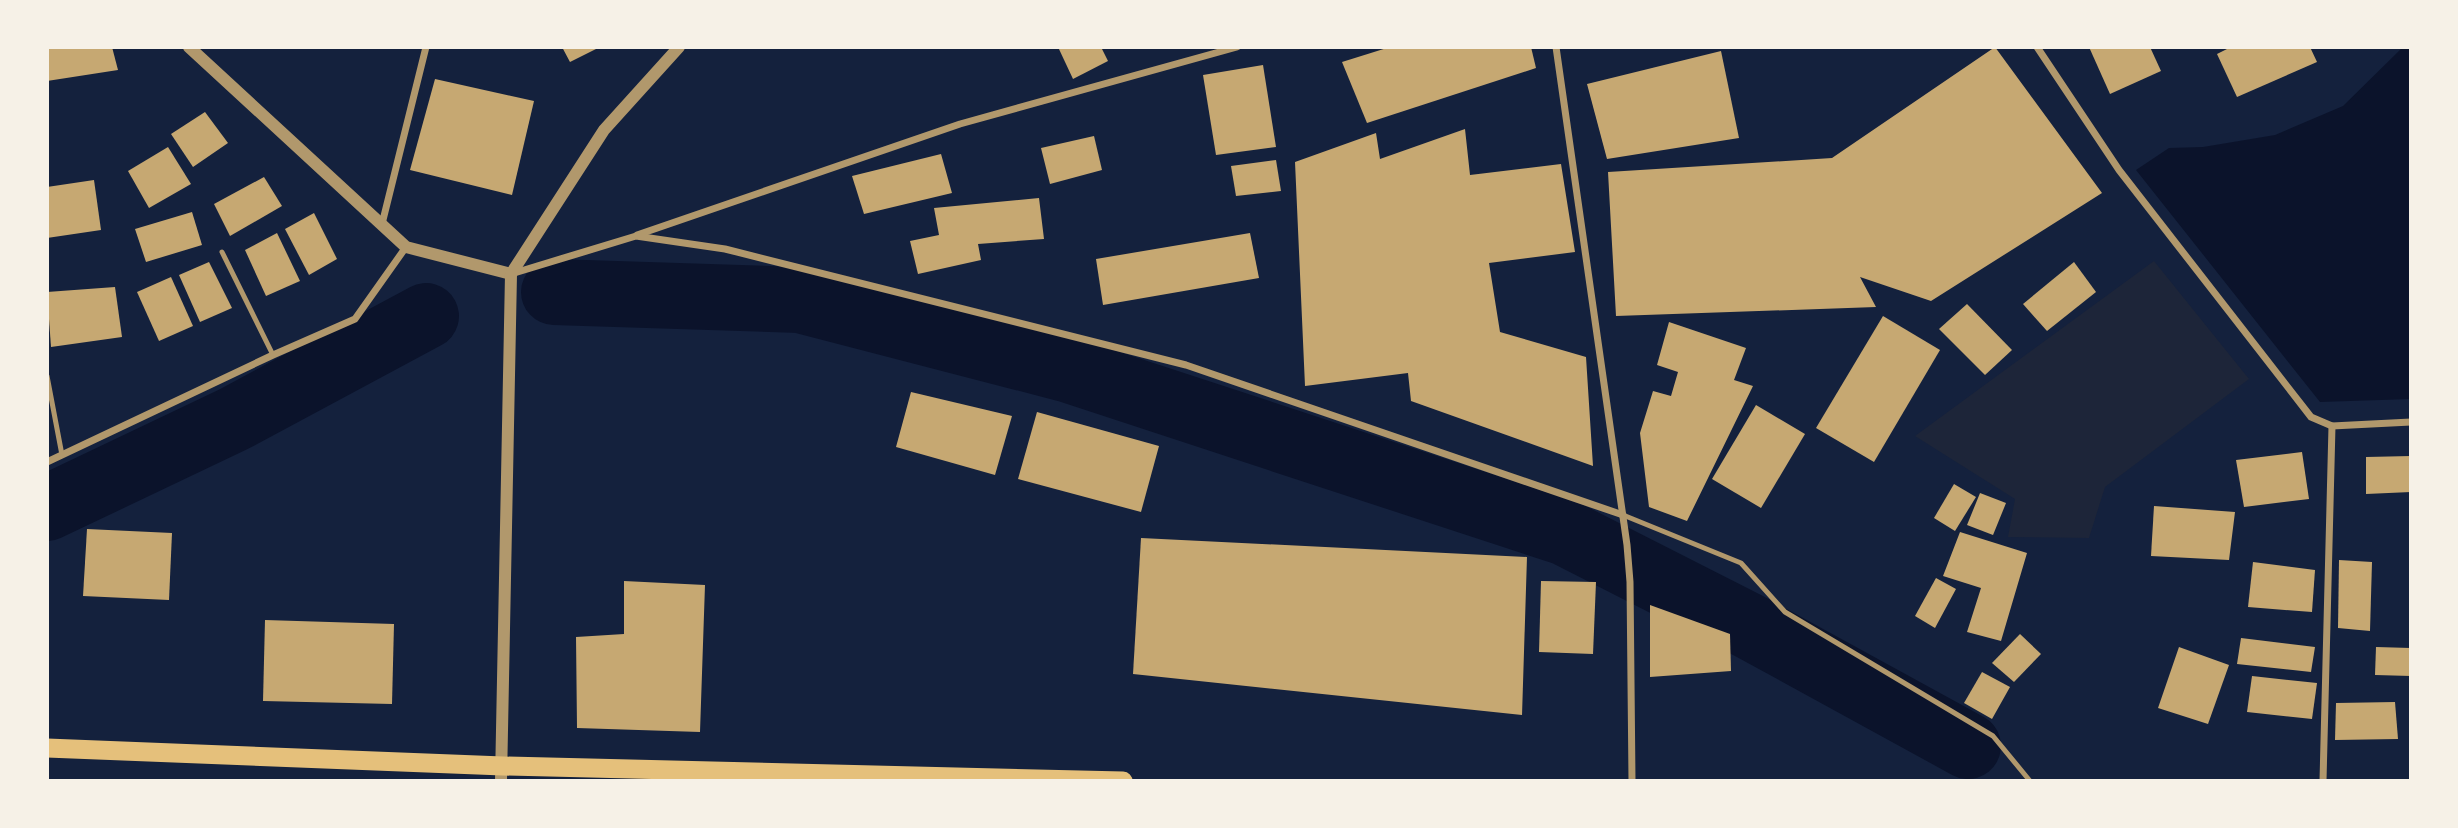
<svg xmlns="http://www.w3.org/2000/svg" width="2458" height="828" font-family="'Asap Condensed',sans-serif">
<rect width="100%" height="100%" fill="#14213d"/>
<polygon fill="#1d2539" points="2154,261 2249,379 2105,487 2089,538 2008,537 2015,499 1915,436"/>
<polygon fill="#0b132b" points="2403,47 2411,47 2411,399 2320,402 2136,170 2169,148 2203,147 2275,135 2343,106"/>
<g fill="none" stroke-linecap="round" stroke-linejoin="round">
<g stroke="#0b132b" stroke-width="66">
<polyline points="554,292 800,300 1066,369 1566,533 1749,626 1968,746"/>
<polyline points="47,508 234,419 426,316"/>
</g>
</g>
<g fill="#c6a872">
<polygon points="47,47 112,47 118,70 47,81"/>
<polygon points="562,47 600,47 570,62"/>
<polygon points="1058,47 1101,47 1108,61 1073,79"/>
<polygon points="1390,47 1531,47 1536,68 1367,123 1342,62"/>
<polygon points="1995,47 2102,193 1931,301 1860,277 1876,307 1616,316 1608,172 1832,158"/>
<polygon points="2089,47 2150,47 2161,71 2110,94"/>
<polygon points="2231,47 2310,47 2317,62 2237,97 2217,54"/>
<polygon points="1721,51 1739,138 1607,159 1587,84"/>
<polygon points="1263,65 1276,147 1216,155 1203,75"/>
<polygon points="435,79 534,101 512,195 410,170"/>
<polygon points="205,112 228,143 193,167 171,134"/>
<polygon points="1465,129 1470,175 1561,164 1575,252 1489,263 1500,332 1586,357 1593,466 1411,401 1408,373 1305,386 1295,162 1376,133 1380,159"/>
<polygon points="1094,136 1102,170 1050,184 1041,148"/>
<polygon points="168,147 191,184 149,208 128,171"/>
<polygon points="941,154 952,193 864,214 852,176"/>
<polygon points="1276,160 1281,191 1236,196 1231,166"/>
<polygon points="264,177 282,206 230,236 214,204"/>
<polygon points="94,180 101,230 47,238 47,187"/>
<polygon points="1039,198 1044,239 978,244 981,260 918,274 910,241 939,235 934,208"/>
<polygon points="192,212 202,245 146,262 135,229"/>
<polygon points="314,213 337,259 309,275 285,229"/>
<polygon points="277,233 300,281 266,296 245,250"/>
<polygon points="1250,233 1259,278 1103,305 1096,259"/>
<polygon points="209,262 232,308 200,322 179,275"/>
<polygon points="2074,262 2096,292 2047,331 2023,304"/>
<polygon points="171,277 193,326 159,341 137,292"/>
<polygon points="115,287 122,337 51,347 47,292"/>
<polygon points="1967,304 2012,350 1985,375 1939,329"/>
<polygon points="1883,316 1940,350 1874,462 1816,428"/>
<polygon points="1669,322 1746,348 1734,380 1753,386 1687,521 1649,507 1640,433 1653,391 1671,396 1678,372 1657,365"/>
<polygon points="911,392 1012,416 995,475 896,447"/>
<polygon points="1756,405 1805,434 1761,508 1712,479"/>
<polygon points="1037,412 1159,446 1141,512 1018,479"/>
<polygon points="2302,452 2309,499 2244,507 2236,460"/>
<polygon points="2411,456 2411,492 2366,494 2366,457"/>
<polygon points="1954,484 1976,497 1955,531 1934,518"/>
<polygon points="1980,493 2006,503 1993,535 1967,525"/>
<polygon points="2154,506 2235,512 2229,560 2151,556"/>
<polygon points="87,529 172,533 169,600 83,596"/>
<polygon points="1960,532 2027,553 2001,641 1967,632 1981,588 1943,576"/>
<polygon points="1141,538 1527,557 1522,715 1133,674"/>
<polygon points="2339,560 2372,562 2370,631 2338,628"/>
<polygon points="2253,562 2315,570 2312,612 2248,607"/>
<polygon points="1936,578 1956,589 1935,628 1915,616"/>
<polygon points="624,581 705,585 700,732 577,728 576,637 624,634"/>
<polygon points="1541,581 1596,582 1593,654 1539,652"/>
<polygon points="1650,605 1730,634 1731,671 1650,677"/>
<polygon points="265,620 394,624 392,704 263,701"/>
<polygon points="2020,634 2041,654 2014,682 1992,663"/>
<polygon points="2241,638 2315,647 2311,672 2237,664"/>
<polygon points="2179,647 2229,665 2208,724 2158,708"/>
<polygon points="2376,647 2411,648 2411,676 2375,675"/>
<polygon points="1982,672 2010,687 1992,719 1964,703"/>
<polygon points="2252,676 2317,683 2312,719 2247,712"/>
<polygon points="2395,702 2398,739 2335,740 2336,703"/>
</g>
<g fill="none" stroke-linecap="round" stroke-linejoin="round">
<g stroke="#b1986c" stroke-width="5">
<polyline points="222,252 273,355"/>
<polyline points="47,376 62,455"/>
<polyline points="1623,515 1741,563 1785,612 1993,736 2030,781"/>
</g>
<g stroke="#b1986c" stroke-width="7">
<polyline points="1556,47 1627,545 1630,582 1632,781"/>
<polyline points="2037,47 2119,170 2311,417 2332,426 2411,422"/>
<polyline points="382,224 426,47"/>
<polyline points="637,235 960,124 1237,47"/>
<polyline points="511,274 636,236 725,249 1186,365 1623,515"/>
<polyline points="47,462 273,355 355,319 406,247"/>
<polyline points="2323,781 2332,426"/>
</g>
<g stroke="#b1986c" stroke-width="12">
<polyline points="189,47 406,247 511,274"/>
<polyline points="501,781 511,274 604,130 679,47"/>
</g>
<polyline stroke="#e5c07b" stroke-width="19" points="47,748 503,766 1123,781"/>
</g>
<rect width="2458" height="828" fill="none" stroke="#f6f1e7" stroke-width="98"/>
</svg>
